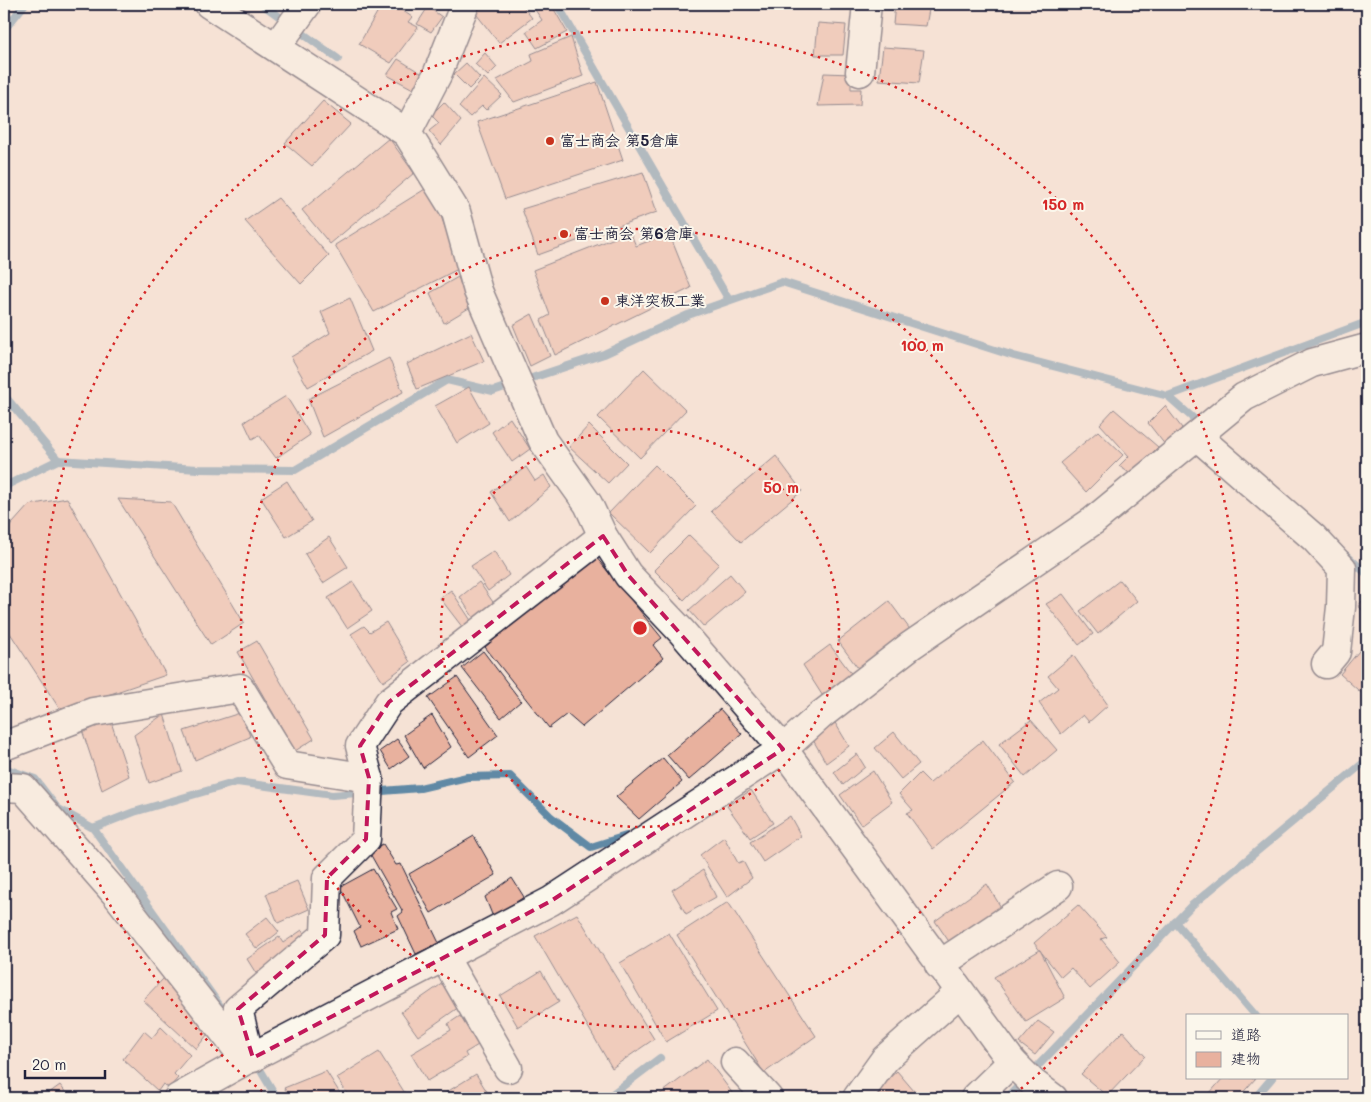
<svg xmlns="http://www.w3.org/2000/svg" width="1371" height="1102" font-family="Mali,'Klee One',sans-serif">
<rect width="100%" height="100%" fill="#f5e2d5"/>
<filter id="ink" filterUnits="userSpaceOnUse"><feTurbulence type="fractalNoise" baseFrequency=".02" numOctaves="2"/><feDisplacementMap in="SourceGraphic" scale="10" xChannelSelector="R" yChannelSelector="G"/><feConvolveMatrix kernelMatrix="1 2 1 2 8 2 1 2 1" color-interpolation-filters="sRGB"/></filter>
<g filter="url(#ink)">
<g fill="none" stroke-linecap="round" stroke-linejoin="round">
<g stroke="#6089a5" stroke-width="8">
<polyline points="262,4 338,59"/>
<polyline points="557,4 729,300"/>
<polyline points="4,30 25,4"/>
<polyline points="4,395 58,460 9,484 4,490"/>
<polyline points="1202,426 1168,396 1367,322"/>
<polyline points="58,460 198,469 295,470 447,380 493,391 604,354 688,315 782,282 1014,356 1168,396"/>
<polyline points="1346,555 1367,574"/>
<polyline points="4,768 35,779 57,808 93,828 134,812 237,782 332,795 420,788 467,777 510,776 551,817 591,847 626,836"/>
<polyline points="93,828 228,1017"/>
<polyline points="1175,922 1256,1016"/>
<polyline points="255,1061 277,1098"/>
<polyline points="607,1098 660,1058"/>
<polyline points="1007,1098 1191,906 1367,760"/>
<polyline points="1255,1098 1272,1078"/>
</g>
</g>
<g fill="#e8b19e" stroke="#22223b">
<polygon points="382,4 393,4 412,17 408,22 418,27 391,63 359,44"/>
<polygon points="471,4 521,4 532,18 499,43 469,5"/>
<polygon points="531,4 551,4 567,32 537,48 526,32 542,20"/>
<polygon points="895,4 930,4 926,26 893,24"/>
<polygon points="428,7 442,17 431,32 417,24"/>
<polygon points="818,23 846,25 843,55 815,55"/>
<polygon points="571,37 583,76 514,102 497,80 533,61 531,54"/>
<polygon points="883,47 924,50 919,83 879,80"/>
<polygon points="485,53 497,67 488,76 475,64"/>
<polygon points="398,59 424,75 415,90 387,75"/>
<polygon points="466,63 480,78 469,89 454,74"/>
<polygon points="824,73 851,74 851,89 861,89 860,105 818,106"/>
<polygon points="484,78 502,95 486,110 482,106 470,117 459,107"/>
<polygon points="597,82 623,160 505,199 477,122"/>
<polygon points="323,101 351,124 312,166 285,143"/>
<polygon points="444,102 461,121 441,145 429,131 439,123 431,115"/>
<polygon points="389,138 414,173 330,244 302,210"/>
<polygon points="643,172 657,212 538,255 522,209"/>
<polygon points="430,186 460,268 374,312 335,245"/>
<polygon points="278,198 329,256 301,284 245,221"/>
<polygon points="630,232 636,246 669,233 691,288 555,355 541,320 550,315 533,270"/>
<polygon points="458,277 469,308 444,323 430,293"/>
<polygon points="350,298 372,351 308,387 291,357 330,333 321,312"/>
<polygon points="532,314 550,356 530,366 513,325"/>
<polygon points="471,333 484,361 417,389 407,364"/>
<polygon points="389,358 403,392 323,437 308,399"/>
<polygon points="644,369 686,410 640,458 598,417"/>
<polygon points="469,387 489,423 457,443 435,406"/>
<polygon points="286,396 310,435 276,458 259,435 252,439 244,422"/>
<polygon points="1165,406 1182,428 1166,446 1148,423"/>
<polygon points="1114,409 1158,447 1131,474 1119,466 1129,456 1100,424"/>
<polygon points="510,418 530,449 512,462 492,432"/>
<polygon points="589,425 627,463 608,483 569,447"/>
<polygon points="1098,431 1123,455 1086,492 1060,463"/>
<polygon points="776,456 802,491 741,542 711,511"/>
<polygon points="655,465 696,506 650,553 609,513"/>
<polygon points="526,467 535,481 544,475 551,487 510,522 491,492"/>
<polygon points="287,481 312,521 286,537 261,498"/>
<polygon points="67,498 166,675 61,711 4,624 4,533 29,505"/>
<polygon points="118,499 171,502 244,623 211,645"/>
<polygon points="689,535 719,564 684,600 654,570"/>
<polygon points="329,537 348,567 323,583 305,554"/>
<polygon points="494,551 509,575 488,591 471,566"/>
<polygon points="596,557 662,638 653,645 663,658 582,727 567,714 549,728 485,647"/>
<polygon points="730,574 745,592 704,627 689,610"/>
<polygon points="1120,580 1137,601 1098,634 1080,611"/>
<polygon points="353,582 372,611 347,628 328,598"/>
<polygon points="479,582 495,605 475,620 460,597"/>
<polygon points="451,590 472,622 463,628 440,598"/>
<polygon points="1063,594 1093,634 1079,645 1046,604"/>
<polygon points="1367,595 1367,614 1358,606"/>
<polygon points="889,601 912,632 860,671 838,641"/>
<polygon points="386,622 410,662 383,682 351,634 364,626 370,632"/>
<polygon points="257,641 314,739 295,751 238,652"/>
<polygon points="830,645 853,676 824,698 803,665"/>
<polygon points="1364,645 1367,648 1367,698 1340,674"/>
<polygon points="483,651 521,701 501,718 462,668"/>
<polygon points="1073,655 1108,705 1089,722 1083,715 1061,734 1039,703 1058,688 1048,676"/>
<polygon points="457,677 498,735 469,757 428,698"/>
<polygon points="720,709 742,734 689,780 667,755"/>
<polygon points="243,712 250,737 195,760 184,731"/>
<polygon points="164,714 182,771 149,783 134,735"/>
<polygon points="432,715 451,747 423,768 404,735"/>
<polygon points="110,719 129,776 102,790 83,733"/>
<polygon points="1031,720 1057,750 1025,777 999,744"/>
<polygon points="834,721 849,746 826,763 812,738"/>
<polygon points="894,732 919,764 901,779 875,748"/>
<polygon points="397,739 409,756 391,769 380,751"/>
<polygon points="983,740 1015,782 933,849 907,813 913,810 899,794 920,773 930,783"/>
<polygon points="857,754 865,767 843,785 834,772"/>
<polygon points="663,758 682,782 639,819 616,797"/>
<polygon points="873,771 892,802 861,825 840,795"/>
<polygon points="751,790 773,823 750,838 727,806"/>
<polygon points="790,816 801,836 763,862 750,842"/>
<polygon points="474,836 496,875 431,913 409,874"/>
<polygon points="724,837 738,863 743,861 752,878 727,897 700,855"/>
<polygon points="383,844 396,865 401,864 439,943 416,954 398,916 403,912 368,850"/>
<polygon points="373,869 397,909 391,912 398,929 361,946 354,931 360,927 340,887"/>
<polygon points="703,870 716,897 686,914 672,890"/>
<polygon points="512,878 524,897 493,917 485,897"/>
<polygon points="297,881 309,909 278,923 266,894"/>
<polygon points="987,884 1002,909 950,943 935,921"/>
<polygon points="728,902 816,1036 764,1073 677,935"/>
<polygon points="1078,905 1107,937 1101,939 1120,962 1090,989 1071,968 1061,977 1034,943"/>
<polygon points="577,914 654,1039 612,1068 535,936"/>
<polygon points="267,917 279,932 257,949 245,934"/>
<polygon points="302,930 309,940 257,975 247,959 279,937 283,943"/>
<polygon points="669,933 717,1011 666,1042 620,963"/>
<polygon points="1040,950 1065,998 1026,1022 994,977"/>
<polygon points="541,971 559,1002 518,1027 500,996"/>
<polygon points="164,978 211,1030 196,1049 143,1000"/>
<polygon points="443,983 459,1007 418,1036 401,1012"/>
<polygon points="460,1016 478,1045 465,1053 467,1057 427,1081 411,1054 451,1030 448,1024"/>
<polygon points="1038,1021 1054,1032 1035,1055 1019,1043"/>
<polygon points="161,1027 190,1055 174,1074 178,1078 169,1088 163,1084 158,1091 123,1059 144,1031 152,1038"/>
<polygon points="1123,1031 1145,1056 1107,1096 1081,1074"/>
<polygon points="379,1052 408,1098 350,1098 337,1078"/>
<polygon points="707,1059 736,1098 655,1098"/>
<polygon points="326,1071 343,1098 292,1098 284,1088"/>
<polygon points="897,1071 920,1098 867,1098"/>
<polygon points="476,1074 489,1095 484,1098 444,1098 442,1095"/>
<polygon points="1223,1078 1256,1078 1238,1098 1211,1098 1208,1095"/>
<polygon points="60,1085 70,1098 42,1098"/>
</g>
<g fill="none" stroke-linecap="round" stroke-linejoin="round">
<defs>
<g id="minor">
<polyline points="209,4 407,133 456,212 478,291 543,441 588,504 603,536 628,575 682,632 783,749 1012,1062 1033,1083 1053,1098"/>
<polyline points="276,47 307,4"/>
<polyline points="860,72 867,4"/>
<polyline points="407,133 437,75 465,4"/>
<polyline points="1198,437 1314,538 1342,568 1341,607 1336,652 1326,664"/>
<polyline points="4,746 93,712 240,688 287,765 369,778"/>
<polyline points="4,787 23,788 116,894 246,1060"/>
<polyline points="444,957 508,1068"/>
<polyline points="939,965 1058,886"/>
<polyline points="253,1058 248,1050 238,1009 325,935 327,878 366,839 369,778 360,746 389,702 603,536"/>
<polyline points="735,1062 768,1098"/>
<polyline points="178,1098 246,1060 551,901 783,749 821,715 910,646 1093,521 1244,397 1312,363 1367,348"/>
<polyline points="857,1098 885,1059 960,992"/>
<polyline points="975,1098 1012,1062"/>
</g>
</defs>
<use href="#minor" stroke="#22223b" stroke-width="31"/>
<use href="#minor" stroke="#fbf7ec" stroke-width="28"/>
</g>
</g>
<path d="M0 0H1371V1102H0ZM603,536L628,575L783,749L551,901L253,1058L238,1009L325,935L327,878L366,839L369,778L360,746L389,702Z" fill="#f5e2d5" fill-opacity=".55" fill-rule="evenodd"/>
<path fill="none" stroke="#c2185b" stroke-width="4" stroke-dasharray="10 6" stroke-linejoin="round" d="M603,536L628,575L783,749L551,901L253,1058L238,1009L325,935L327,878L366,839L369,778L360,746L389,702Z"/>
<g fill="none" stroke="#d62828" stroke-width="2.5" stroke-dasharray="2.5 5">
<circle cx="640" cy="628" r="199"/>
<circle cx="640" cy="628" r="399"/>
<path d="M268 1096A598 598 0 1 1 1012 1096"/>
</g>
<g fill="#c8321e" stroke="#fbf7ec" stroke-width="2">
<circle cx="550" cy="141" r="5"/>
<circle cx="564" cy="234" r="5"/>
<circle cx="605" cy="301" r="5"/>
</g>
<g text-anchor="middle" stroke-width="4" stroke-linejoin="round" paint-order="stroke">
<g font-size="15" font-weight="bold" fill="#22223b" stroke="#fbf7ec" text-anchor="start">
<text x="560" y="146">富士商会 第5倉庫</text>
<text x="574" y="239">富士商会 第6倉庫</text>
<text x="615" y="306">東洋突板工業</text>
</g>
</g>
<circle cx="640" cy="628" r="8" fill="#d62828" stroke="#fbf7ec" stroke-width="2.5"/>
<g font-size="15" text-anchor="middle" font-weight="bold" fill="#d62828" stroke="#fbf7ec" stroke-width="4" stroke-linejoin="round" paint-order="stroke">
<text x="1063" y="210">150 m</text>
<text x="922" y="351">100 m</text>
<text x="781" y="493">50 m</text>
</g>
<rect width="1371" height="1102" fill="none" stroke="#fbf7ec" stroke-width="20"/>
<rect x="10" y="10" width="1351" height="1082" fill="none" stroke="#22223b" stroke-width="2" filter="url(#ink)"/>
<rect x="1186" y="1014" width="162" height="65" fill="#fbf7ec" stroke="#a4a2a5"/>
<rect x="1196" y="1031" width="25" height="8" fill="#fbf7ec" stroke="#a4a2a5"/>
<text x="1231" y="1040" font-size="15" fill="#22223b">道路</text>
<rect x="1196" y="1052" width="25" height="15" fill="#e8b19e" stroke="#a4a2a5"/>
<text x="1231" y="1064" font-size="15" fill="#22223b">建物</text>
<path d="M25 1070v8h80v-8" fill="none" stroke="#22223b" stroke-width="2.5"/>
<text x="32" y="1070" font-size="15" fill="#22223b" stroke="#fbf7ec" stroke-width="4" paint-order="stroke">20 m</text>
</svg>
